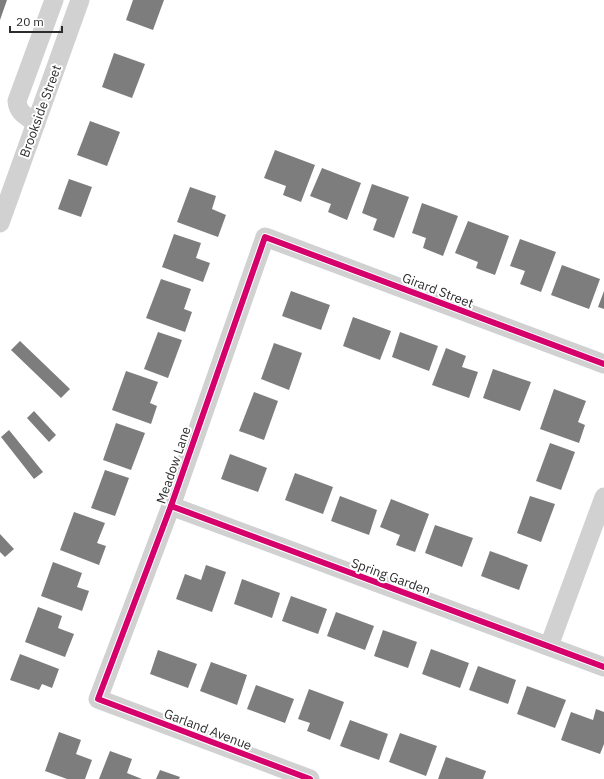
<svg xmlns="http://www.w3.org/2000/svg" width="604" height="779" font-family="'IBM Plex Sans',sans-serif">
<rect width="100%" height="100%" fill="#fff"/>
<g fill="#7d7d7d">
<polygon points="0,0 7,0 0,20"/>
<polygon points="133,0 164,0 153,30 126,20"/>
<polygon points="114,53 145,64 132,98 102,87"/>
<polygon points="90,121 120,132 107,166 77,155"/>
<polygon points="275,150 315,165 301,202 283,195 286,186 264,178"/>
<polygon points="322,168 361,183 347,220 328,212 331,204 310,196"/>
<polygon points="69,179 92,187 81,217 58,209"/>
<polygon points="372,184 409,197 394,238 373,230 377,219 362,213"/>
<polygon points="190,187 216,196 212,209 226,215 218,237 177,222"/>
<polygon points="422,203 458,216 443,256 423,248 426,238 412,233"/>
<polygon points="468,221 509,236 495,275 476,268 478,262 455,253"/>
<polygon points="174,234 201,243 196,258 210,263 203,282 162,267"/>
<polygon points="520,239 556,252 541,292 520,284 525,271 510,266"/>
<polygon points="562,265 600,279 589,309 551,295"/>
<polygon points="161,279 191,289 184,309 192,312 185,332 146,318"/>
<polygon points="291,291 330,305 321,330 282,316"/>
<polygon points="604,291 604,309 598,307"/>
<polygon points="353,317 391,331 380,360 343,346"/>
<polygon points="158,332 182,340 168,378 144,369"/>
<polygon points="400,332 438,346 429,371 392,357"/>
<polygon points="20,341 70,389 61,398 11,350"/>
<polygon points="274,343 302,353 289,390 261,379"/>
<polygon points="446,348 466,356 462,367 478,372 469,398 432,385"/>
<polygon points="493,369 531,382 520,411 483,398"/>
<polygon points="126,371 158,382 150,403 157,406 151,424 112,410"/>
<polygon points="554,389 586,401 578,422 585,425 579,443 540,429"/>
<polygon points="254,392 278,401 264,440 239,431"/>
<polygon points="34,411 56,435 49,442 27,418"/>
<polygon points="116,423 145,433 131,470 103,460"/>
<polygon points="9,430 43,472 34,479 1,437"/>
<polygon points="550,443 575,452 561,490 536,481"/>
<polygon points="230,454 267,468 258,492 221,479"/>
<polygon points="105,470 129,478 115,516 91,508"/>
<polygon points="295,473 333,487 323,514 285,500"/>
<polygon points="340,496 377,510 369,535 331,521"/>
<polygon points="530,496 555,504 541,542 517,533"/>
<polygon points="391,499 429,514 415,552 396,545 400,535 380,527"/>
<polygon points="74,512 105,523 97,543 106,546 99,565 60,550"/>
<polygon points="435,525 473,538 462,567 425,553"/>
<polygon points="0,534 14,549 5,557 0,552"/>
<polygon points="490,551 528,565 519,590 481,576"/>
<polygon points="53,562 82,573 77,587 89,591 82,611 41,596"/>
<polygon points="206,565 226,572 212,612 176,599 185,574 201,580"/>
<polygon points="242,579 280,593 272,618 234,604"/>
<polygon points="291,596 327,609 318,634 282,621"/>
<polygon points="38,607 62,616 58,628 74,634 65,657 25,642"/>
<polygon points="336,612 374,626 365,650 327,636"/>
<polygon points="383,630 417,642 408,668 374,656"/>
<polygon points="431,649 469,663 460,688 422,674"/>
<polygon points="158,650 197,664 188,688 150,674"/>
<polygon points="20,654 59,669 52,688 42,684 39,690 10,680"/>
<polygon points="211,662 247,675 237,705 200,691"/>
<polygon points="478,666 516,680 508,704 469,690"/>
<polygon points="256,685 294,699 285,723 247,709"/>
<polygon points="527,686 566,700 555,728 517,714"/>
<polygon points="309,689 344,702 330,740 307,731 310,723 298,719"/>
<polygon points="596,709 604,712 604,744 600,754 561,740 571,712 593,720"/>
<polygon points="350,720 388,734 379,760 340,746"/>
<polygon points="59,732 81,740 76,754 92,760 85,779 67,779 45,771"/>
<polygon points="400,733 437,746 426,776 389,762"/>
<polygon points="110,751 132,759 127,773 142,779 99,779"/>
<polygon points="446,757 486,771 483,779 438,779"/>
<polygon points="160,770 180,777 179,779 156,779"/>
</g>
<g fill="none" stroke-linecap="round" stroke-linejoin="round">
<g stroke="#d1d1d1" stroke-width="19">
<path d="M36,123C26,116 18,113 17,101L54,0"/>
<polyline points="0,223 80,0"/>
<polyline points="171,506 604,667"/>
<polyline points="549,646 604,497"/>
<polyline points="310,779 98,699 171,506 265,237 604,364"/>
</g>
<defs>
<g id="cycleway">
<polyline points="171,506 604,667"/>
<polyline points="310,779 98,699 171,506 265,237 604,364"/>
</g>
</defs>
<use href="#cycleway" stroke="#fff" stroke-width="8"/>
<use href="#cycleway" stroke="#d6006c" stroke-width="6"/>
</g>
<g text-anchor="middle" stroke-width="4" stroke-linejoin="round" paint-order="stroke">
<g font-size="13" fill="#2c2c2c" stroke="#fff">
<text transform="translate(40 111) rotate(-70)" y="5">Brookside Street</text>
<text transform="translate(438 290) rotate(21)" y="5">Girard Street</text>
<text transform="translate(173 465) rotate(-71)" y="5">Meadow Lane</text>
<text transform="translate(391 576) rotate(20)" y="5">Spring Garden</text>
<text transform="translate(208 729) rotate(21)" y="5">Garland Avenue</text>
</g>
</g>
<path d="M10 26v6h52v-6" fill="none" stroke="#2c2c2c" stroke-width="2"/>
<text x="16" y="26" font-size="12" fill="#2c2c2c" stroke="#ffffff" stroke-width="3" paint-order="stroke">20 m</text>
</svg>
